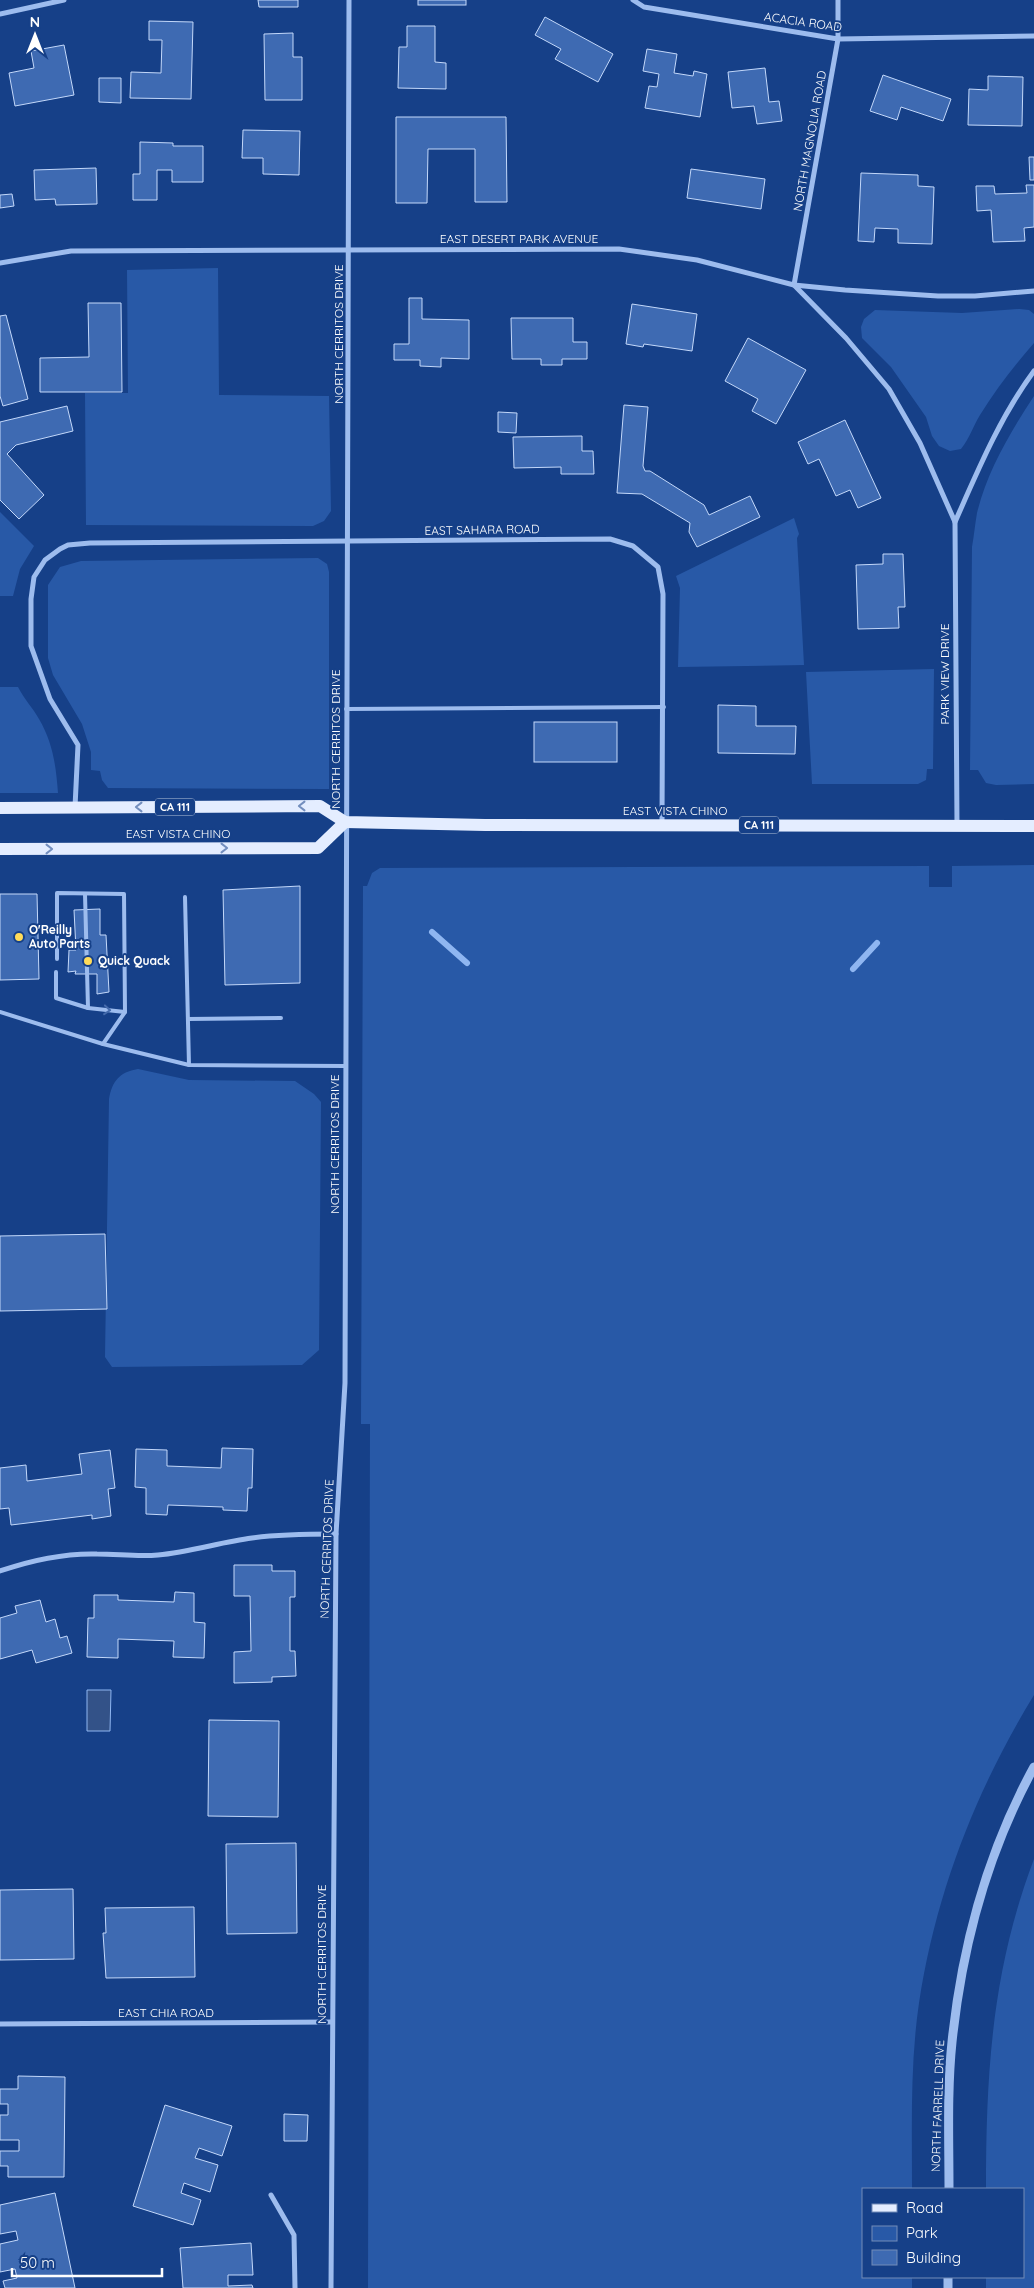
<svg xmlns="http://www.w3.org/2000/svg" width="1034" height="2288" font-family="Quicksand,sans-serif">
<rect width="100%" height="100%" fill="#164088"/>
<g fill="#2859a7">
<polygon points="218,268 219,395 329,396 331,511 324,521 313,526 86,525 85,393 128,393 127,270"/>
<path d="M1019,309L1029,310L1034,314V343C1014,366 996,389 980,415C973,426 970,438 961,449L950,451L939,446L932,436L926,417L891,367L862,338L861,327L864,319L875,310L962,313Z"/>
<path d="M1034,396V784L996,785L986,783L978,770H970L972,547C974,536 975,524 977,513C987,471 1011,431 1034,396Z"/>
<polygon points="0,512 34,546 20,569 13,596 0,596"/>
<polygon points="794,518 799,534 797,538 804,665 678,667 680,588 676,576"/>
<polygon points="318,558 327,564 329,572 329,789 108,788 102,780 100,771 91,770 91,752 82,724 53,675 48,658 48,585 60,567 81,561"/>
<polygon points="934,669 933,769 927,769 926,780 918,784 812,784 806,672"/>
<path d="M0,687H18C24,699 33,708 39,719C53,743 56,766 58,793H0Z"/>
<path d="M1034,865V1695C976,1790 936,1892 919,2003C910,2064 912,2127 912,2189H863V2277H912V2288H368L370,1424H361L363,886H367L372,873L380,868L929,866V887H952V866Z"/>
<path d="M138,1069L189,1080L295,1081L314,1094L321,1102L319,1350L302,1365L112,1367L105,1357L109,1099C112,1082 119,1072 138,1069Z"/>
<path d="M1034,1859V2288H986V2277H1023V2189H986C986,2072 992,1970 1034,1859Z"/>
</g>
<polygon fill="#335288" stroke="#8fb6f1" points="87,1690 111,1690 110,1731 87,1731"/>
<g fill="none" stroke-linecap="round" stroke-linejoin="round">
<g stroke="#8fb6f1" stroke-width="6">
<polyline points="432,932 467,963"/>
<polyline points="853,969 877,943"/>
</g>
</g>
<g fill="#3e6ab2" stroke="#c3d8fa">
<polygon points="258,0 298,0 298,7 259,7"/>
<rect x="418" y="0" width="48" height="5"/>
<polygon points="545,17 613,54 598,82 555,59 561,49 535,35"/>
<polygon points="149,21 193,22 191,99 130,98 131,72 161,73 162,40 149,40"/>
<polygon points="407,26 435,26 435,62 446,63 446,89 398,88 399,47 407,47"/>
<polygon points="293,33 293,57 302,57 302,100 265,100 264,34"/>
<polygon points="64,45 74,95 15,106 9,73 34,68 31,51"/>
<polygon points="647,49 677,54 674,73 693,76 694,71 707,74 700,117 645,108 649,86 657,87 659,74 643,71"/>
<polygon points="765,68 769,102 779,101 782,121 757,124 754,106 732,108 728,72"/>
<polygon points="883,75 951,99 943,121 901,107 897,120 870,111"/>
<polygon points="988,76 1023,77 1022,126 968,125 969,89 988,90"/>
<polygon points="99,78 121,78 121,103 99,102"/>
<polygon points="396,117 506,117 507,202 475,202 475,149 428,149 427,203 396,203"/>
<polygon points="243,130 300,131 299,175 263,174 263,158 242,158"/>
<polygon points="140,142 173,143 173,146 203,146 203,182 172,182 172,170 157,170 157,200 133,200 133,174 140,174"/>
<polygon points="1029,157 1034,157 1034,180 1030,180"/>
<polygon points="96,168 97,204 56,205 55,199 35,200 34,170"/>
<polygon points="691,169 765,179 761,209 687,198"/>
<polygon points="861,173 918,175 918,186 934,187 932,244 898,243 898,229 875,228 874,242 858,241"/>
<polygon points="1026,185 1034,185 1034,227 1024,228 1025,241 993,242 991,210 977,211 976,186 994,186 995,194 1027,193"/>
<polygon points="12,194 14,206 0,208 0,195"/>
<polygon points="409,298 422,298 422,319 469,320 469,359 441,358 441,367 420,366 420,360 394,360 394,344 409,344"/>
<polygon points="88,303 121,303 122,392 40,392 40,358 89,357"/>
<polygon points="632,304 697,314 692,351 644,344 643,347 626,344"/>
<polygon points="6,315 28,399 3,406 0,396 0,316"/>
<polygon points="511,318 573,318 573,342 587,342 587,359 562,359 562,365 541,365 541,359 512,359"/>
<polygon points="748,338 806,370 776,424 752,411 758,399 725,381"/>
<polygon points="624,405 648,407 643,466 645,471 650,471 704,505 709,515 750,496 760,517 697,547 689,532 690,523 642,494 617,493"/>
<polygon points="67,406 73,431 16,445 7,454 44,495 19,519 0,500 0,422"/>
<polygon points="498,412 517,413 516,433 498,432"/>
<polygon points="845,420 881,498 858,508 850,490 836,496 819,459 808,464 798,442"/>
<polygon points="582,436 582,451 593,451 594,474 561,474 561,467 514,468 513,437"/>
<polygon points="883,554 903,554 905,607 898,607 899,628 858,629 856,565 883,564"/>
<polygon points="718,705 756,706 756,726 796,726 795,754 718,753"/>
<rect x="534" y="722" width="83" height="40"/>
<polygon points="300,886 300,983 225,985 223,890"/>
<polygon points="0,894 37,894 39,979 0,980"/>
<polygon points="100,909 100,935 106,935 109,992 97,994 97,974 75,974 76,971 68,972 69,950 76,950 74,910"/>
<polygon points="105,1234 107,1309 0,1311 0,1236"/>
<polygon points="222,1448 253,1449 252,1488 248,1488 247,1511 223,1510 223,1507 168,1505 167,1515 146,1514 146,1488 135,1487 136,1449 167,1450 167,1466 221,1468"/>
<polygon points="110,1450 115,1488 108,1489 111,1516 92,1519 92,1515 11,1525 9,1508 0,1509 0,1468 26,1465 27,1481 82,1474 79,1454"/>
<polygon points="234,1565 272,1565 272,1571 295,1571 295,1597 290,1597 290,1651 295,1651 296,1676 272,1677 272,1682 234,1683 234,1652 251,1651 250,1596 234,1596"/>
<polygon points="175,1592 194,1593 194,1622 205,1623 204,1658 173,1657 174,1641 118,1639 118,1658 87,1657 88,1618 94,1618 94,1595 118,1595 118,1600 174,1602"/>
<polygon points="40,1600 46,1622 55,1619 60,1638 67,1636 72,1653 36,1663 32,1650 0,1659 0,1618 17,1613 15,1606"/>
<polygon points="209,1720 279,1721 278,1817 208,1816"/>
<polygon points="296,1843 297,1933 227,1934 226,1844"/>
<polygon points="73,1889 74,1959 0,1960 0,1890"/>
<polygon points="194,1907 195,1977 106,1978 103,1933 106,1933 105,1908"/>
<polygon points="18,2076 65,2077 64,2177 8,2177 8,2166 0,2166 0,2151 19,2151 19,2140 0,2140 0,2115 8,2115 8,2104 0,2104 0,2089 18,2089"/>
<polygon points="165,2105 232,2126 222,2156 199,2148 195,2158 218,2165 210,2192 184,2183 181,2193 201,2200 193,2225 133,2206"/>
<polygon points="284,2114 308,2115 307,2141 284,2141"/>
<polygon points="55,2193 75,2288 5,2288 3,2281 17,2278 15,2269 0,2272 0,2244 18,2240 16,2231 0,2234 0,2205"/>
<polygon points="251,2243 253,2275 228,2275 228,2286 252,2285 253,2288 183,2288 180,2248"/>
</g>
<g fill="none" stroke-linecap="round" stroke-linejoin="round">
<g stroke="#9dbcee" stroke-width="4">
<polyline points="346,709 664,707"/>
<polyline points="85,894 88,1008"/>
<polyline points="185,897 189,1065"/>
<polyline points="57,959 57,893 124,894 125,1012 103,1044"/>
<polyline points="56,972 56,998 88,1008 125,1012"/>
<polyline points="0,1012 103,1044 189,1065 345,1066"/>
<polyline points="188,1019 281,1018"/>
</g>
<g stroke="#9dbcee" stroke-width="5">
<polyline points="633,0 644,7 838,39 1034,36"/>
<polyline points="838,0 838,39 794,285 846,338 889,389 920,443 955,522 957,826"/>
<polyline points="0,14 64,0"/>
<polyline points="0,263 71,251 619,249 697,260 794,285 845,290 938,296 975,296 1034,291"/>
<path d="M955,522C978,470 1000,417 1034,371"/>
<polyline points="75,807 78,745 50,699 31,646 31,599 34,577 45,560 60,549 68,545 90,543 610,539 633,546 658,567 663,594 662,825"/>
<path d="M0,1571C32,1560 63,1553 97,1554C118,1554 138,1557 158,1555C190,1552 221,1542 252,1538C280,1534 308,1534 336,1534"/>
<polyline points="0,2024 332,2022"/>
<polyline points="271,2195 294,2235 295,2288"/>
<polyline points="331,2288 336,1534 345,1383 349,0"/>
</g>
<g stroke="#9dbcee" stroke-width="9">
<path d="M949,2189C949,2140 947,2090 952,2042C962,1946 988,1851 1034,1767"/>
<polyline points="948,2288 948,2277"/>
</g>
<g stroke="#e4edff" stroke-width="12">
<polyline points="0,808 320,806 345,822 485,825 1034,826"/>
<polyline points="0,849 318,848 345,822"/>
</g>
</g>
<defs><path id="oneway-chevron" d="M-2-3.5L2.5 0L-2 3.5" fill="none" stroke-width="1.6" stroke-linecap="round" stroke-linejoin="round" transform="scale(1.25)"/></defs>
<g stroke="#738ebe">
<use href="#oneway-chevron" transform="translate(302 806) rotate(180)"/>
<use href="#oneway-chevron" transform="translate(139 807) rotate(180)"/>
<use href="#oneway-chevron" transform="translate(224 848)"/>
<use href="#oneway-chevron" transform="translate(49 849)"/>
</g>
<use stroke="#456bac" href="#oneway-chevron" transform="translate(107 1010) rotate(5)"/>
<g fill="#ffdb5a" stroke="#164088" stroke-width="2">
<circle cx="19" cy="937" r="5"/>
<circle cx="88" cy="961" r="5"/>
</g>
<g text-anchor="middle" stroke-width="4" stroke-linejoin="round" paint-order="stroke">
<g fill="#164088" stroke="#b9c6db" stroke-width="1">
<rect x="155" y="798.5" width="40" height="17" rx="4"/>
<rect x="739" y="816.5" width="40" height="17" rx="4"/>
</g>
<g font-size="11" font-weight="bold" fill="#fff">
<text x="175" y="811">CA 111</text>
<text x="759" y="829">CA 111</text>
</g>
<g font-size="12" fill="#fff" stroke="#164088">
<text transform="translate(803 22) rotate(8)" y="4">ACACIA ROAD</text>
<text transform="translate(810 141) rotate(-80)" y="4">NORTH MAGNOLIA ROAD</text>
<text x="519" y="243">EAST DESERT PARK AVENUE</text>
<text transform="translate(339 334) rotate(-90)" y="4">NORTH CERRITOS DRIVE</text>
<text transform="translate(482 530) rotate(-1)" y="4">EAST SAHARA ROAD</text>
<text transform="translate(945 674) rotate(-90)" y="4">PARK VIEW DRIVE</text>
<text transform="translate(336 739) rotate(-90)" y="4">NORTH CERRITOS DRIVE</text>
<text x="675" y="815">EAST VISTA CHINO</text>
<text x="178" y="838">EAST VISTA CHINO</text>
<text transform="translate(335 1144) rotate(-90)" y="4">NORTH CERRITOS DRIVE</text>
<text transform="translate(327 1549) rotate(-88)" y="4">NORTH CERRITOS DRIVE</text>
<text transform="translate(322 1954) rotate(-90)" y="4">NORTH CERRITOS DRIVE</text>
<text x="166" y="2017">EAST CHIA ROAD</text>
<text transform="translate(938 2106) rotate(-88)" y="4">NORTH FARRELL DRIVE</text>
</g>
<g font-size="12" font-weight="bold" fill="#fff" stroke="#164088" text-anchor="start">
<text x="29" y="934">O'Reilly<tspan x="29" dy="14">Auto Parts</tspan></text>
<text x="98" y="965">Quick Quack</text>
</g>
</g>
<rect x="862" y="2188" width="162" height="90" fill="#164088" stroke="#738cb8"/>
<rect x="872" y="2204" width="25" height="8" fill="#e4edff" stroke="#738cb8"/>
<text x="906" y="2213" font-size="15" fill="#ffffff">Road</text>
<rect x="872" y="2226" width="25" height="15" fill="#2859a7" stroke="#738cb8"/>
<text x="906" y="2238" font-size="15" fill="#ffffff">Park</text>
<rect x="872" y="2250" width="25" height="15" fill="#3e6ab2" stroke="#738cb8"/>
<text x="906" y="2263" font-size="15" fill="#ffffff">Building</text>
<g transform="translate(35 35)" stroke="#164088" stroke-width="4" paint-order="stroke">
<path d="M0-4L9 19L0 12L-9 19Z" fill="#ffffff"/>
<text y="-8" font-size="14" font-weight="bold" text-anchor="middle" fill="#ffffff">N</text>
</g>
<path d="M12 2268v8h150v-8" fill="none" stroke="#ffffff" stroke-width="2.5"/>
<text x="20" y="2268" font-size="15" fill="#ffffff" stroke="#164088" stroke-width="4" paint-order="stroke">50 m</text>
</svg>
